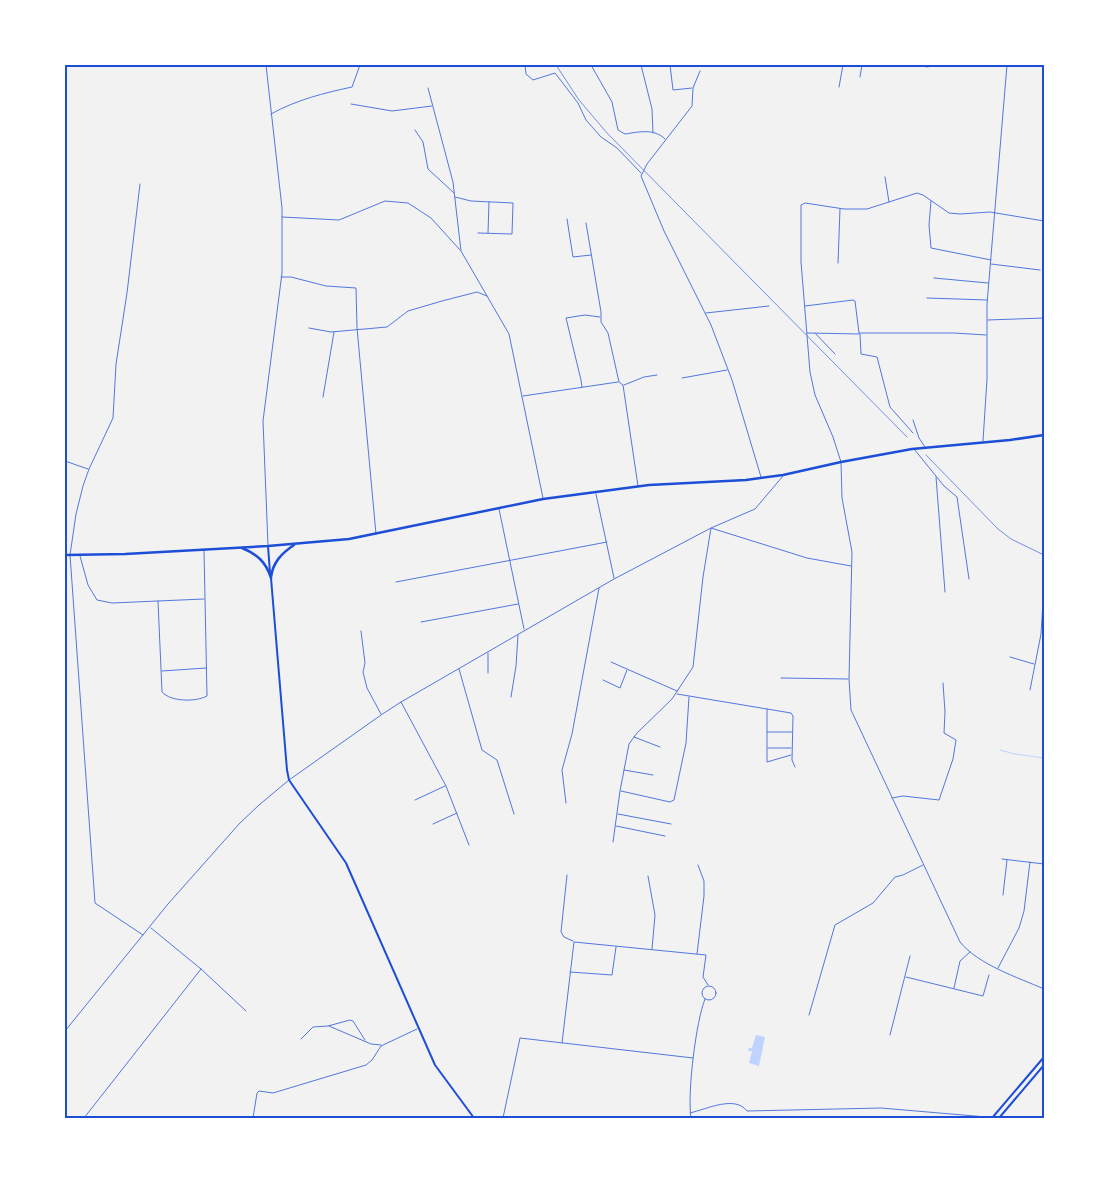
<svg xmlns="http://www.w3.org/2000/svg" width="1109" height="1183" font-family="'Nunito Sans',sans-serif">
<rect width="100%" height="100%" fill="#f2f2f2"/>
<polygon fill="#bfd3fe" points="756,1035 765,1037 759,1066 749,1063 752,1051 748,1051 749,1048 752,1048"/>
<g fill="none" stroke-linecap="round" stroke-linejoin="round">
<polyline stroke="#bfd3fe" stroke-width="1" points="1000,750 1015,754 1044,758"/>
<g stroke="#5277de" stroke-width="1">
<polyline points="266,65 282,208 282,273 263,421 268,545"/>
<polyline points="525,65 526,74 533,80 555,73 578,103 586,120 601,137 617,148 641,173"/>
<path d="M591,65L612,102L618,130L625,134C639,132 654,128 665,139"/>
<polyline points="641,65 652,109 653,133"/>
<polyline points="670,65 673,90 692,88"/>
<polyline points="915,65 928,67 932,65"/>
<polyline points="817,66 817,65"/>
<polyline points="700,71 693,88 692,106 647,164 641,176 664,231 711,325 732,380 761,477"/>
<polyline points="860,77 862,65"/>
<polyline points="839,87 843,65"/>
<polyline points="428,88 453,182 461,251 509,334 543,498"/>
<polyline points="351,104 392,111 432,106"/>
<path d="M271,114C296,100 324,93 352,87L360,65"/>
<polyline points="415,130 423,142 428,169 454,193"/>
<polyline points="885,177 889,202"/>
<polyline points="140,184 127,293 116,364 113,418 89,469 83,486 76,514 70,555 95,903 143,935"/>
<polyline points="455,197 471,201 513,203 512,234 478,233"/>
<polyline points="931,201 929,225 931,248 991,260"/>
<polyline points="282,217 339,220 385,201 408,203 431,218 460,250"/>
<polyline points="567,219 573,257 591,255"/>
<path d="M1044,221L990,212L960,214L949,213L923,195L917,193L867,209H844L805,203L801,205V262L810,372L815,395L833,437L841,462L842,498L852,552L849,679L851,710L960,942C979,965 1017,977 1044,989"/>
<polyline points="586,223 601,312 601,322 608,333 619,382 623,385 638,486"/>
<polyline points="488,233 489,202"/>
<polyline points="838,263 840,209"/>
<polyline points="991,264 1040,270"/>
<polyline points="281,277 291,277 326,286 356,288 357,328 376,534"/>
<polyline points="934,278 988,283"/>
<polyline points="927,298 987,300"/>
<polyline points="805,306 853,300 855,301 859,333 954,333 986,335"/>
<polyline points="706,313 769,306"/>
<polyline points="988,320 1044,318"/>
<polyline points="309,328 331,332 387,327 408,311 442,301 477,292 487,296"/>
<polyline points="807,333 860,334 861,354 877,357 890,407 913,433"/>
<polyline points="815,333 835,354"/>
<polyline points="682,378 727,370"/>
<polyline points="624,385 644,377 657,375"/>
<polyline points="582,387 581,380 566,318 585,315 600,317"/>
<polyline points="523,396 618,382"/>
<polyline points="323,397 334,332"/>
<polyline points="913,420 919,438 925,447"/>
<polyline points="983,441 987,379 987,304 1007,65"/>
<polyline points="914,449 944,486 957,497 969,579"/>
<polyline points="65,461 88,469"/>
<polyline points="936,477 945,592"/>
<polyline points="596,494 614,578"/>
<polyline points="499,509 524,629"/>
<polyline points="80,556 88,585 97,600 112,603 204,599"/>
<polyline points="396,582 607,542"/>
<path d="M158,601L162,692C171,702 196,702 207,696L204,550"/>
<polyline points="421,622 518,604"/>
<polyline points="361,631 365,663 363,672 367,688 381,714"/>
<polyline points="488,653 488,673"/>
<polyline points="1010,657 1034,664"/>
<polyline points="611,662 677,691"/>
<polyline points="459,669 482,750 497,760 514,814"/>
<polyline points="162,671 206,668"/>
<polyline points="781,678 848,679"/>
<polyline points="603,680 620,688 627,670"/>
<polyline points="1030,690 1041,634 1044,585"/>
<polyline points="677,694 791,713 793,716 792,760 795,767"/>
<polyline points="511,697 516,666 518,635"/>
<polyline points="401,702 446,786 469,845"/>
<polyline points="767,709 767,762 791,755"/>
<polyline points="767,732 792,732"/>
<polyline points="634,737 660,747"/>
<polyline points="768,748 791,748"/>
<polyline points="624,770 653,775"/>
<polyline points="621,791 670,802 674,800 686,743 689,697"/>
<polyline points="892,798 903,796 939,800 953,759 956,740 944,733 945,712 943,683"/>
<polyline points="415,800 445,786"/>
<polyline points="566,803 562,770 572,734 599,588"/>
<polyline points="618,814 671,824"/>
<polyline points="433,824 457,813"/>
<polyline points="616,826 665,836"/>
<polyline points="613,842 620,791 629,744 637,733 672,699 693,667 703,577 711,528 807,558 851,566"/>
<polyline points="1002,859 1044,864"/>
<polyline points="567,875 561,932 564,937 573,941"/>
<polyline points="648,876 655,915 652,949"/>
<polyline points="1003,895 1007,860"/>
<polyline points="151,928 201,969 246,1011"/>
<polyline points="697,954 704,896 704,881 698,865"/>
<polyline points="998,968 1019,928 1024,911 1030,862"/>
<polyline points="570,972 612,975 616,947"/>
<polyline points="906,977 983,996 989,975"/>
<circle cx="709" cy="993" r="7"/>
<polyline points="954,988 960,961 970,952"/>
<polyline points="809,1015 835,925 873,903 895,877 903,875 923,865"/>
<polyline points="329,1026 371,1044 381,1045"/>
<polyline points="65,1031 168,904 239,824 259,805 289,780 381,715 401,702 614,579 711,528 755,509 783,476"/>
<polyline points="890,1035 910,956"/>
<polyline points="301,1039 313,1027 328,1026 350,1020 353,1021 365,1040"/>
<polyline points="562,1043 574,942 706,955 703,977 708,985"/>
<path d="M690,1113C707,1109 735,1095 747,1111L881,1108L998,1118"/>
<polyline points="84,1118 201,969"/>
<polyline points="253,1118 257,1093 259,1091 273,1093 366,1065 372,1060 381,1046 417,1029"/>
<polyline points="503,1118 520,1038 693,1058"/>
<path d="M691,1118C687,1094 696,1021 705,999"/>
</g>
<g stroke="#1d4ed8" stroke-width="2">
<polyline points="268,546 270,573"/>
<polyline points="271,578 287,770 289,780 346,863 435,1065 474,1118"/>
<polyline points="992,1118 1044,1057"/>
<polyline points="999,1118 1044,1065"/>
</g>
<g stroke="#1d4ed8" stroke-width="2.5">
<path d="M242,548C257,554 266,562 271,578"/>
<path d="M271,577C273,562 282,553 294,545"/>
</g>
<polyline stroke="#1d4ed8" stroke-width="2.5" points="65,555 125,554 268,546 349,539 543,499 649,485 746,480 783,475 841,462 912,449 1010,440 1044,435"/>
<g stroke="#7290e2" stroke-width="1">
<polyline points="556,65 579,100 607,133 907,437"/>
<polyline points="926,455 998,529 1011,539 1044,555"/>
</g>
</g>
<rect width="1109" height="1183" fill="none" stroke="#ffffff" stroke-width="132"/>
<rect x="66" y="66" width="977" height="1051" fill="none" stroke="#1d4ed8" stroke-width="2"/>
</svg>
